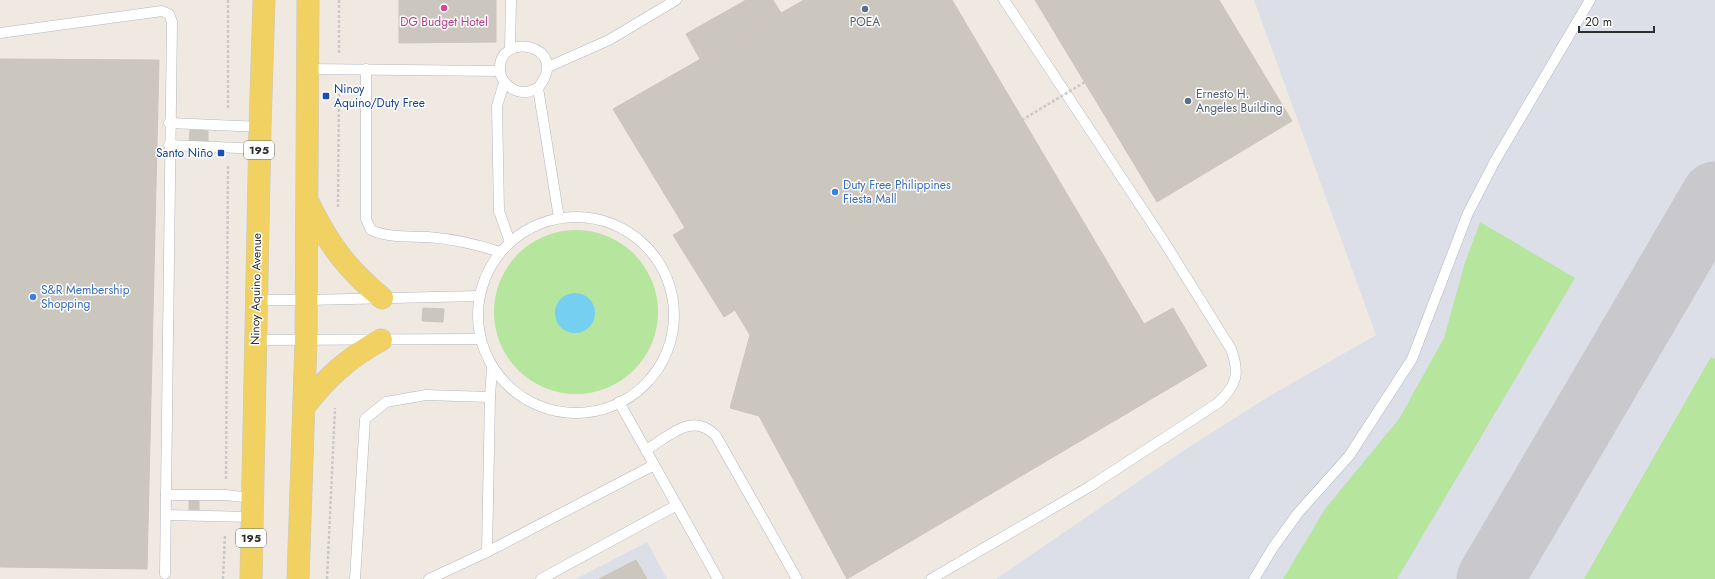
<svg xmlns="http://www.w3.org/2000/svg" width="1715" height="579" font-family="Jost,sans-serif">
<rect width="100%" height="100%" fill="#efe9e1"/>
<g fill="#dcdee8">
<polygon points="1254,0 1715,0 1715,579 996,579 1183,451 1268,397 1376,335"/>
<polygon points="647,542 667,579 576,579"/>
</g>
<g fill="#b6e59e">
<polygon points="1480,222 1575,278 1397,579 1283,579 1325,509 1399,419 1444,338 1464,266"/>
<circle cx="576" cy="312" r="82"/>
<polygon points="1711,357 1715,359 1715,579 1584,579"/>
</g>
<circle fill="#75cff0" cx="575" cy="313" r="20"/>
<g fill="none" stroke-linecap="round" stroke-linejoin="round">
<polyline stroke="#c9c8cc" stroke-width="67" points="1490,579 1715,195"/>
</g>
<g fill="#cbc7bf" stroke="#cbc5ba">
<polygon points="399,0 496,0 496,42 399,43"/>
<polygon points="746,0 773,0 781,13 700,59 686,34"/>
<polygon points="804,0 952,0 1144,324 1173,308 1207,366 847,579 759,416 730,408 750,335 613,109"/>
<polygon points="1035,0 1219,0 1292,121 1157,202"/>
<polygon points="0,59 159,60 147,569 0,567"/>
<polygon points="190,130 208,131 208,143 189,142"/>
<polygon points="685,228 735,310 724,317 673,235"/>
<polygon points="423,308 444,309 443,322 422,321"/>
<polygon points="189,500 199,501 199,510 189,510"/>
<polygon points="636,560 647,579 599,579"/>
</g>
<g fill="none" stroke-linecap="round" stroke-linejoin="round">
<defs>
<g id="lane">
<polyline points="0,33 162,11 169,14 172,22 165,574"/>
<polyline points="510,49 511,0"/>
<polyline points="548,67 609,40 676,0"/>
<polyline points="307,69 500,71"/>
<path d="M366,69V219L371,230C388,238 409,236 428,237C453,239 476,244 500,252"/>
<polyline points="504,83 497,106 499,211 510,242"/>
<path d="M538,88C534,89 530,92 526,92C514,93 501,83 500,71C496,30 573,44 538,88L559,218"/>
<polyline points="169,123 260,127"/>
<polyline points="169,145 259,149"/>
<circle cx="576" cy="315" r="98"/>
<polyline points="256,300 307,300 479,296"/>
<polyline points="255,340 480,339"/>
<polyline points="619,402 718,579"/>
<path d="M646,450C669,436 693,411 716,436L797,579"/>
<polyline points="166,495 226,495 251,498"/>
<polyline points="166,515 251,517"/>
<polyline points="487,552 490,397 492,367"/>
<polyline points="355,579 365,419 386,402 426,395 490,397"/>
<polyline points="429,579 487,552 654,465"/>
<polyline points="541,579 677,505"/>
<path d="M931,579L1089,487L1218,403C1237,385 1240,373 1231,349L1163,240L1004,0"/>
<polyline points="1254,579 1274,546 1298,513 1349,456 1412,359 1468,213 1495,161 1590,0"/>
</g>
<g id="primary">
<path d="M309,204C329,245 347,269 382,298"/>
<path d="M304,407C327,377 348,358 381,340"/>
<polyline points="251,579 260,127 264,0"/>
<polyline points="298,579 306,341 308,0"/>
</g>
</defs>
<use href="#lane" stroke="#b4b7c1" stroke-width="11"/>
<use href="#primary" stroke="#c9c9c9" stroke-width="23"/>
<g stroke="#c9c9c9" stroke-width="2.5" stroke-dasharray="3 2" stroke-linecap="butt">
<polyline points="228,0 228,109"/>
<polyline points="339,53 339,0"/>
<polyline points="338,207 339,86"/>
<polyline points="226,479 228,166"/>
<polyline points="223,579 225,534"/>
<polyline points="327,579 335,408"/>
</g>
<use href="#lane" stroke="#fff" stroke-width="10"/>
<use href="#primary" stroke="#f2d163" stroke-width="22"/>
<polyline stroke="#c9c9c9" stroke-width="2.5" stroke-dasharray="3 2" stroke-linecap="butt" points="1022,120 1085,82"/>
</g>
<circle fill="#d1479c" stroke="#fff" stroke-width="1.5" cx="444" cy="8" r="4"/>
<g fill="#5c6f8a" stroke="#fff" stroke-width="1.5">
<circle cx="865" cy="9" r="4"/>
<circle cx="1188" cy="101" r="4"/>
</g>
<g fill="#1a4fb4" stroke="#fff" stroke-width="1.5">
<rect x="322" y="92" width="8" height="8" rx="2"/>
<rect x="217" y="149" width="8" height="8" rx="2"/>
</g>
<g fill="#3f7fe0" stroke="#fff" stroke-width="1.5">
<circle cx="835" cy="192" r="4"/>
<circle cx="33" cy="297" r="4"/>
</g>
<g text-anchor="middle" stroke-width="3" stroke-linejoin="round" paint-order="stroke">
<g fill="#fff" stroke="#6d6d6d" stroke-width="1">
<rect x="244" y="141" width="30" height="18" rx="3"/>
<rect x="236" y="529" width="30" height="18" rx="3"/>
</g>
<g font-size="11" font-weight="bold" fill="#2e2e2e">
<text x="259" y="154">195</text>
<text x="251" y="542">195</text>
</g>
<g font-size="12" fill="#b23c85" stroke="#fff">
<text x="444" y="26">DG Budget Hotel</text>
</g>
<g font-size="12" fill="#4e5e75" stroke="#fff">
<text x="865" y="26">POEA</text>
<text x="1196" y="98" text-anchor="start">Ernesto H.<tspan x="1196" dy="14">Angeles Building</tspan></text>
</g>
<g font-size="12" fill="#164399" stroke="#fff" text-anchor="start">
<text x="334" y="93">Ninoy<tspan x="334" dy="14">Aquino/Duty Free</tspan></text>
<text x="213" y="157" text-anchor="end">Santo Niño</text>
</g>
<g font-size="12" fill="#366cbe" stroke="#fff" text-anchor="start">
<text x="843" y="189">Duty Free Philippines<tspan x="843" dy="14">Fiesta Mall</tspan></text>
<text x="41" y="294">S&amp;R Membership<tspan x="41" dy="14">Shopping</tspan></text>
</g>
<g font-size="12" fill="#2e2e2e" stroke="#fff">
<text transform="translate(256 289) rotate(-89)" y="4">Ninoy Aquino Avenue</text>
</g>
</g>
<path d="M1579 26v6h75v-6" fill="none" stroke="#2e2e2e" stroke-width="2"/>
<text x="1585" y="26" font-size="12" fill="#2e2e2e" stroke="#ffffff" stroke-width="3" paint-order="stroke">20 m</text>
</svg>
